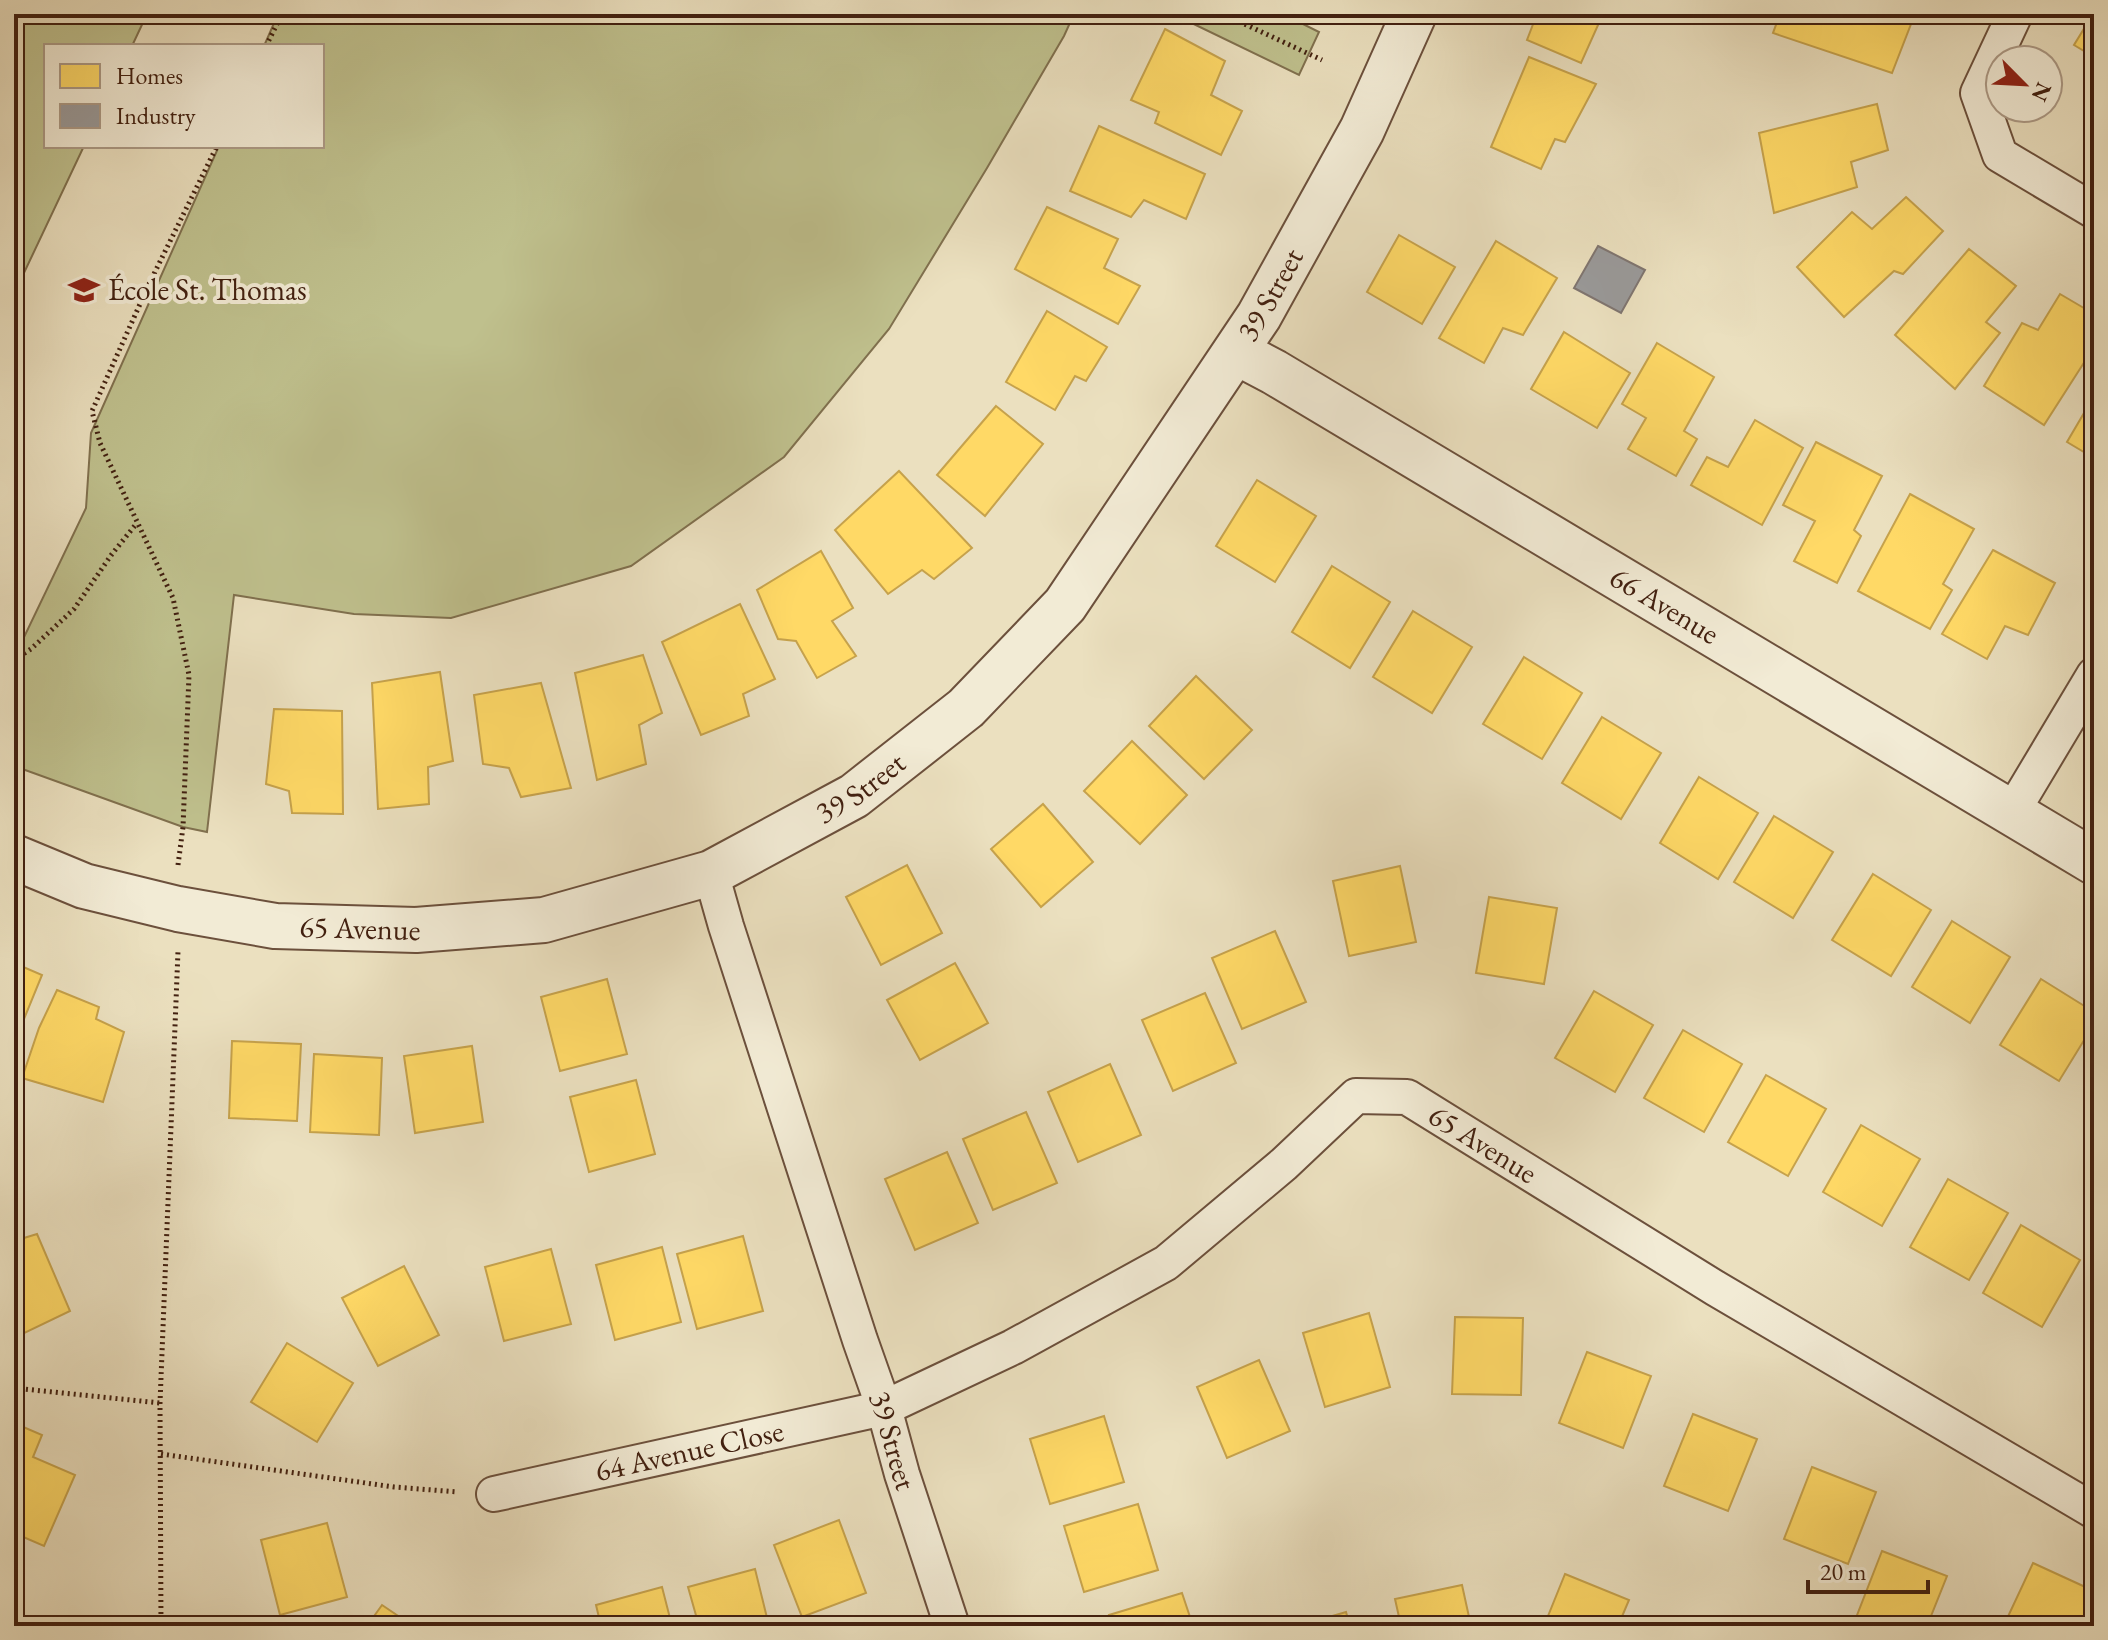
<svg xmlns="http://www.w3.org/2000/svg" width="2108" height="1640" font-family="'EB Garamond',serif">
<rect width="100%" height="100%" fill="#ebe0bf"/>
<filter id="stains"><feTurbulence type="fractalNoise" baseFrequency=".0025" numOctaves="4"/><feColorMatrix values="0 0 0 0 .2 0 0 0 0 .09 0 0 0 0 .02 0 0 0 .5 -.17"/></filter>
<radialGradient id="worn" r=".72"><stop offset=".6" stop-color="#630" stop-opacity="0"/><stop offset="1" stop-color="#630" stop-opacity=".3"/></radialGradient>
<g fill="#bfc08d" stroke="#80704e" stroke-width="2">
<polygon points="14,14 147,14 132,46 46,46 46,146 84,146 14,294"/>
<polygon points="278,14 1074,14 1064,36 987,168 889,329 784,457 631,566 451,618 354,614 234,595 207,832 183,827 14,766 14,658 86,508 91,433 219,146 322,146 322,46 264,46"/>
<polygon points="1173,14 1283,14 1319,32 1299,75"/>
</g>
<g fill="#ffd966" stroke="#c6a24c" stroke-width="2">
<polygon points="1537,14 1603,14 1581,63 1527,40"/>
<polygon points="1780,14 1883,14 1911,24 1892,73 1773,33"/>
<polygon points="2093,14 2094,14 2094,57 2074,45"/>
<polygon points="1165,29 1225,61 1211,95 1242,111 1221,155 1155,123 1159,112 1131,100"/>
<polygon points="1529,57 1596,84 1565,142 1555,139 1541,169 1491,147"/>
<polygon points="1877,104 1888,150 1851,162 1857,187 1774,213 1759,133"/>
<polygon points="1099,126 1205,174 1186,219 1144,200 1131,217 1070,191"/>
<polygon points="1906,197 1943,231 1903,274 1894,271 1844,317 1797,267 1852,212 1872,229"/>
<polygon points="1047,207 1118,239 1104,268 1140,286 1118,324 1015,269"/>
<polygon points="1399,235 1455,267 1422,324 1367,292"/>
<polygon points="1496,241 1557,278 1523,335 1503,328 1484,363 1439,338"/>
<polygon points="1969,249 2016,286 1986,322 2000,333 1955,389 1895,335"/>
<polygon points="2060,294 2094,314 2094,347 2044,425 1984,386 2022,323 2038,330"/>
<polygon points="1047,311 1107,347 1086,381 1075,376 1055,410 1006,382"/>
<polygon points="1564,332 1630,373 1597,428 1531,389"/>
<polygon points="1657,343 1714,377 1684,431 1697,439 1676,476 1628,449 1646,418 1622,404"/>
<polygon points="2094,396 2094,458 2067,442"/>
<polygon points="996,406 1043,444 985,516 937,475"/>
<polygon points="1755,420 1803,448 1762,525 1691,485 1707,457 1728,467"/>
<polygon points="1816,442 1882,476 1854,530 1861,536 1837,583 1794,561 1815,521 1783,505"/>
<polygon points="899,471 972,548 934,579 922,570 888,594 835,530"/>
<polygon points="1257,480 1316,516 1275,582 1216,546"/>
<polygon points="1910,494 1974,529 1943,584 1952,590 1930,629 1858,591"/>
<polygon points="1993,550 2055,583 2028,635 2005,626 1987,659 1942,634"/>
<polygon points="821,551 853,608 832,621 856,656 817,678 796,641 778,639 757,590"/>
<polygon points="1332,566 1390,602 1350,668 1292,632"/>
<polygon points="740,604 775,679 743,694 749,716 701,735 662,642"/>
<polygon points="1413,611 1472,647 1432,713 1373,677"/>
<polygon points="643,655 662,713 639,725 646,764 597,780 575,673"/>
<polygon points="1524,657 1582,693 1542,759 1483,724"/>
<polygon points="440,672 453,761 428,767 429,804 378,809 372,683"/>
<polygon points="1196,676 1252,730 1204,779 1149,726"/>
<polygon points="541,683 571,788 521,797 509,768 483,764 474,695"/>
<polygon points="274,709 342,711 343,814 292,813 289,791 266,784"/>
<polygon points="1602,717 1661,753 1621,819 1562,783"/>
<polygon points="1132,741 1187,795 1140,844 1084,791"/>
<polygon points="1699,777 1758,813 1718,879 1660,843"/>
<polygon points="1043,804 1093,862 1041,907 991,849"/>
<polygon points="1774,816 1833,852 1793,918 1734,882"/>
<polygon points="907,865 942,933 881,965 846,897"/>
<polygon points="1400,866 1416,942 1349,956 1333,881"/>
<polygon points="1873,874 1931,910 1891,976 1832,940"/>
<polygon points="1489,897 1557,908 1544,984 1476,973"/>
<polygon points="1952,921 2010,957 1970,1023 1912,987"/>
<polygon points="1275,931 1306,1002 1242,1029 1212,958"/>
<polygon points="14,963 42,975 24,1019 16,1016 14,1019"/>
<polygon points="955,963 988,1023 920,1060 887,1000"/>
<polygon points="607,979 627,1054 560,1071 541,997"/>
<polygon points="2041,979 2094,1012 2094,1024 2059,1081 2000,1045"/>
<polygon points="57,990 99,1007 96,1019 124,1032 103,1102 22,1078 39,1028"/>
<polygon points="1594,991 1653,1025 1615,1092 1555,1058"/>
<polygon points="1205,993 1236,1063 1173,1091 1142,1020"/>
<polygon points="1683,1030 1742,1064 1704,1132 1644,1098"/>
<polygon points="232,1041 301,1044 297,1121 229,1118"/>
<polygon points="472,1046 483,1122 415,1133 404,1056"/>
<polygon points="314,1054 382,1058 379,1135 310,1132"/>
<polygon points="1110,1064 1141,1135 1078,1162 1048,1092"/>
<polygon points="1766,1075 1826,1109 1788,1176 1728,1142"/>
<polygon points="636,1080 655,1154 589,1172 570,1097"/>
<polygon points="1026,1112 1057,1183 993,1210 963,1139"/>
<polygon points="1861,1125 1920,1159 1882,1226 1823,1192"/>
<polygon points="947,1152 978,1223 915,1250 885,1179"/>
<polygon points="1948,1179 2008,1213 1969,1280 1910,1247"/>
<polygon points="2021,1225 2080,1260 2042,1327 1983,1293"/>
<polygon points="37,1234 70,1311 14,1338 14,1241"/>
<polygon points="743,1236 763,1311 697,1329 677,1254"/>
<polygon points="662,1247 681,1322 615,1340 596,1265"/>
<polygon points="551,1249 571,1324 504,1341 485,1267"/>
<polygon points="404,1266 439,1335 378,1366 342,1298"/>
<polygon points="1369,1313 1390,1387 1325,1407 1303,1333"/>
<polygon points="1455,1317 1523,1318 1521,1395 1452,1394"/>
<polygon points="287,1343 353,1383 317,1442 251,1402"/>
<polygon points="1587,1352 1651,1376 1623,1448 1559,1423"/>
<polygon points="1259,1360 1290,1431 1227,1458 1197,1387"/>
<polygon points="1693,1414 1757,1439 1728,1511 1664,1486"/>
<polygon points="1104,1416 1124,1482 1050,1504 1030,1439"/>
<polygon points="14,1423 42,1435 33,1457 75,1475 44,1546 14,1533"/>
<polygon points="1812,1467 1876,1492 1848,1564 1784,1539"/>
<polygon points="1138,1504 1158,1570 1084,1592 1064,1526"/>
<polygon points="839,1520 866,1593 802,1617 774,1545"/>
<polygon points="327,1523 347,1597 280,1615 261,1540"/>
<polygon points="1882,1551 1947,1576 1927,1626 1862,1626 1854,1623"/>
<polygon points="2033,1563 2094,1591 2094,1614 2089,1626 2004,1625"/>
<polygon points="755,1569 769,1626 699,1626 688,1587"/>
<polygon points="1565,1574 1629,1600 1618,1626 1544,1626"/>
<polygon points="1462,1585 1471,1626 1401,1626 1395,1599"/>
<polygon points="662,1587 672,1626 601,1626 596,1605"/>
<polygon points="1182,1593 1193,1626 1112,1626 1109,1615"/>
<polygon points="382,1605 413,1626 367,1626"/>
<polygon points="1346,1612 1350,1626 1298,1626"/>
<polygon points="568,1619 569,1626 521,1626"/>
</g>
<polygon fill="#999" stroke="#7f7570" stroke-width="2" points="1598,246 1645,270 1621,313 1574,288"/>
<g fill="none" stroke-linecap="round" stroke-linejoin="round">
<defs>
<g id="minor">
<polyline points="2015,14 1978,93 2000,155 2094,211"/>
<polyline points="2012,812 2094,675"/>
<path id="s1" d="M711,873L726,926L860,1340L884,1408L902,1474L952,1626"/>
<path id="s2" d="M494,1494L884,1408L1013,1347L1166,1263L1284,1164L1356,1096L1407,1097L1715,1288L2094,1511"/>
</g>
<g id="tertiary">
<path id="s3" d="M1236,352L1274,372L2094,862"/>
<path id="s4" d="M14,857L84,886L178,909L275,926L416,930L544,920L711,873L854,796L966,708L1065,605L1259,316L1362,130L1414,14"/>
</g>
</defs>
<use href="#minor" stroke="#6c503c" stroke-width="38"/>
<use href="#tertiary" stroke="#6c503c" stroke-width="48"/>
<g stroke="#422010" stroke-width="5" stroke-dasharray="2 4" stroke-linecap="butt">
<polyline points="1223,14 1322,60"/>
<polyline points="266,46 282,14"/>
<polyline points="14,660 31,649 74,609 112,554 137,523"/>
<polyline points="178,865 183,827 189,675 173,598 100,443 92,411 149,284 217,146"/>
<polyline points="14,1388 160,1403"/>
<polyline points="161,1454 394,1487 458,1492"/>
<polyline points="161,1626 160,1403 178,951"/>
</g>
<use href="#minor" stroke="#f2ebd5" stroke-width="34"/>
<use href="#tertiary" stroke="#f2ebd5" stroke-width="44"/>
</g>
<defs>
<symbol id="school-bare" viewBox="-9 -9 18 18"><path d="M0-5L7-2L0 1L-7-2ZM-4 1L0 2.5L4 1V4Q0 6-4 4Z" fill="#8f2418" stroke="#f2ebd5" stroke-width="2.5" paint-order="stroke"/></symbol>
</defs>
<g fill-rule="evenodd">
<use href="#school-bare" x="62" y="268" width="44" height="44"/>
</g>
<g text-anchor="middle" stroke-width="8" stroke-linejoin="round" paint-order="stroke">
<g font-size="30" fill="#422010" stroke="#f2ebd5" text-anchor="start">
<text x="108" y="300">École St. Thomas</text>
</g>
<g font-size="30" fill="#422010" stroke="#f2ebd5">
<text dy="10" stroke="none"><textPath href="#s4" startOffset="1534">39 Street</textPath></text>
<text dy="10" stroke="none"><textPath href="#s3" startOffset="498">66 Avenue</textPath></text>
<text dy="10" stroke="none"><textPath href="#s4" startOffset="886">39 Street</textPath></text>
<text dy="10" stroke="none"><textPath href="#s4" startOffset="356">65 Avenue</textPath></text>
<text dy="10" stroke="none"><textPath href="#s2" startOffset="1110">65 Avenue</textPath></text>
<text dy="10" stroke="none"><textPath href="#s1" startOffset="596">39 Street</textPath></text>
<text dy="10" stroke="none"><textPath href="#s2" startOffset="200">64 Avenue Close</textPath></text>
</g>
</g>
<rect width="2108" height="1640" fill="none" stroke="#ebe0bf" stroke-width="48"/>
<rect x="16" y="16" width="2076" height="1608" fill="none" stroke="#422010" stroke-width="4"/>
<rect x="24" y="24" width="2060" height="1592" fill="none" stroke="#422010" stroke-width="2"/>
<rect x="44" y="44" width="280" height="104" fill="#f2ebd5" stroke="#ac9a86" stroke-width="2"/>
<rect x="60" y="64" width="40" height="24" fill="#ffd966" stroke="#ac9a86" stroke-width="2"/>
<text x="116" y="84" font-size="24" fill="#422010">Homes</text>
<rect x="60" y="104" width="40" height="24" fill="#999999" stroke="#ac9a86" stroke-width="2"/>
<text x="116" y="124" font-size="24" fill="#422010">Industry</text>
<g transform="translate(2024 84) rotate(114)"><circle r="38" fill="#f2ebd5" stroke="#ac9a86" stroke-width="2"/>
<path d="M0-6L14 30L0 20L-14 30Z" fill="#8f2418"/>
<text y="-12" font-size="22" font-weight="bold" text-anchor="middle" fill="#422010">N</text>
</g>
<path d="M1808 1580v12h120v-12" fill="none" stroke="#422010" stroke-width="4"/>
<text x="1820" y="1580" font-size="24" fill="#422010" stroke="#f2ebd5" stroke-width="6" paint-order="stroke">20 m</text>
<rect width="100%" height="100%" filter="url(#stains)"/>
<rect width="100%" height="100%" fill="url(#worn)"/>
</svg>
